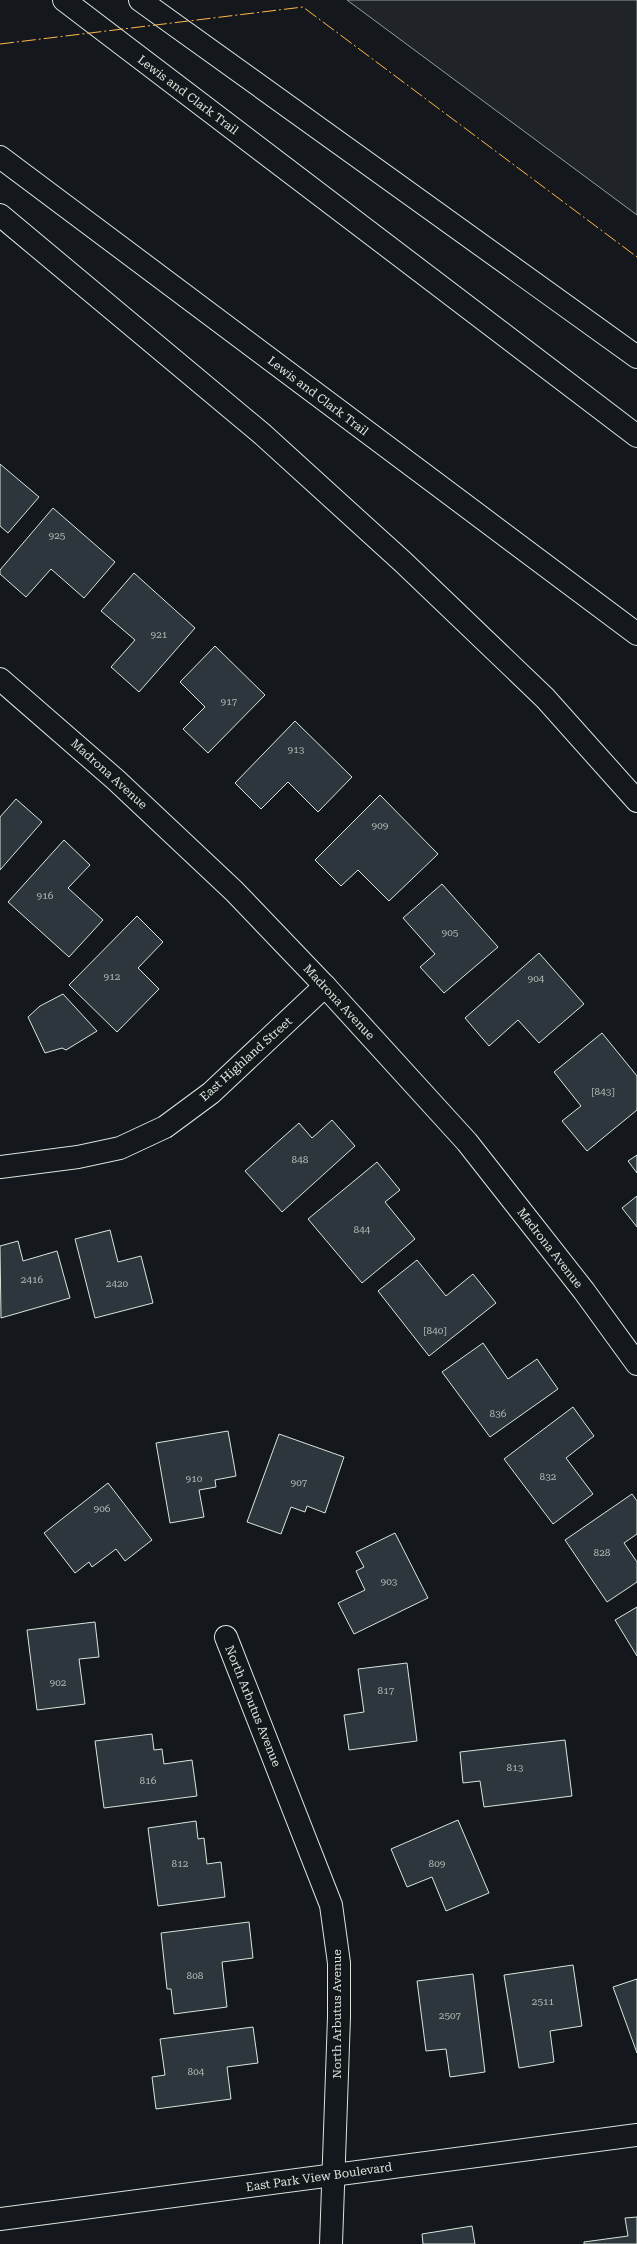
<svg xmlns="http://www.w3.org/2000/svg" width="637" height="2244" font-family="'Roboto Serif',serif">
<rect width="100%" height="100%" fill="#14181c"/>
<polygon fill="#202428" stroke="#939e99" points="347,0 637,0 637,215 351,3"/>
<g fill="#2c363c" stroke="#d8e6dc">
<polygon points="0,464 39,497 8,533 0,526"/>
<polygon points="53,508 115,562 84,598 51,569 26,597 0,574 0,570"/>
<polygon points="134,573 195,628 139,692 111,667 135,640 101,611"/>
<polygon points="215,646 265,695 208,753 183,729 205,707 180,682"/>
<polygon points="295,721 352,777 318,812 288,782 261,809 235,783"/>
<polygon points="380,795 438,854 389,901 358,870 341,886 315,860"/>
<polygon points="16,799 42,822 0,870 0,817"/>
<polygon points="64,840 90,865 68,888 103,920 69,957 8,902"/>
<polygon points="442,884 498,947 444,993 420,967 435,954 403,918"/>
<polygon points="137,916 163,942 138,968 159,989 117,1032 69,985"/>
<polygon points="539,953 584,1004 539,1043 518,1020 489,1046 465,1018"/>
<polygon points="63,994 97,1031 66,1050 62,1048 45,1053 28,1017 40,1006"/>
<polygon points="602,1033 637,1076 637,1110 587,1151 562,1121 581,1106 554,1072"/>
<polygon points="332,1120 355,1146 282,1212 245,1171 299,1123 312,1138"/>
<polygon points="637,1155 637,1173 628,1161"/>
<polygon points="377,1162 400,1190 385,1202 415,1239 362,1283 308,1219"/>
<polygon points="637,1196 637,1227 622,1208"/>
<polygon points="110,1230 118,1262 141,1256 153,1303 95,1318 75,1239"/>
<polygon points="18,1241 23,1261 57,1251 70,1298 1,1318 0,1246"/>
<polygon points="417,1260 446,1296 473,1274 496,1303 429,1356 378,1291"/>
<polygon points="483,1343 508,1379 537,1359 558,1389 490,1437 442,1372"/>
<polygon points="573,1407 594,1436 566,1458 593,1494 553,1524 504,1459"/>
<polygon points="228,1431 236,1476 215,1480 216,1487 199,1490 204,1517 170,1523 156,1443"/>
<polygon points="279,1434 344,1457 325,1513 307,1506 305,1512 291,1507 281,1534 247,1522"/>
<polygon points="108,1483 152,1540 125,1561 116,1549 92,1567 89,1562 75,1573 44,1533"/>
<polygon points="632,1494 637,1501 637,1534 624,1543 637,1562 637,1582 607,1602 565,1540"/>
<polygon points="395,1533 428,1598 354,1634 338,1603 365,1590 356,1571 364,1567 356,1552"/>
<polygon points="637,1607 637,1656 615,1620"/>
<polygon points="95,1622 99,1657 79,1659 85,1704 37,1710 27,1630"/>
<polygon points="407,1663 417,1741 349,1750 344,1715 364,1712 358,1669"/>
<polygon points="152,1734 154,1750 162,1749 164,1764 192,1760 197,1796 104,1808 95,1741"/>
<polygon points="565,1740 572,1796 484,1807 480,1781 463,1783 460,1752"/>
<polygon points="458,1820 489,1893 446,1911 432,1877 407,1887 391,1849"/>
<polygon points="196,1821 198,1839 204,1838 207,1864 221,1862 225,1897 158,1906 148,1828"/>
<polygon points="249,1922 253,1958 222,1962 227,2007 174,2014 171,1989 167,1989 161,1933"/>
<polygon points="573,1965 582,2026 550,2031 554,2062 519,2068 504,1975"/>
<polygon points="473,1974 485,2072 450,2077 446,2049 426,2051 417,1981"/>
<polygon points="637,1979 637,2053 613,1987"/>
<polygon points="253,2027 258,2063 227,2067 231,2099 156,2109 152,2077 165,2075 160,2039"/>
<polygon points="637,2217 637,2244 584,2244 584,2242 628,2236 625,2218"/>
<polygon points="472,2226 475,2244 423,2244 422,2234"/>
</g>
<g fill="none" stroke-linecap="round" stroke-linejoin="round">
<defs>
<g id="minor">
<polyline points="0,679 116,780 234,891 325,986 467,1142 584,1291 637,1364"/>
<polyline points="0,1167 78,1157 120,1148 165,1127 211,1093 325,986"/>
<polyline points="226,1637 331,1905 339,1963 339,2017 331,2244"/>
<polyline points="0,2219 637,2135"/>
</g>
<g id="motorway">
<polyline points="64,0 637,436"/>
<polyline points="140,0 637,357"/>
<polyline points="0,157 637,634"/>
<polyline points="0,215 261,433 403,562 545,698 637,801"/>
</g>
</defs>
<use href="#minor" stroke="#d8e6dc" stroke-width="24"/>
<use href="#motorway" stroke="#d8e6dc" stroke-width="24"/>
<use href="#minor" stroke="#14181c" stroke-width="22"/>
<use href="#motorway" stroke="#14181c" stroke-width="22"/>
<polyline stroke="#ffb74d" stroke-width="1" stroke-dasharray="14 3 2 3" stroke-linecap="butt" points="0,44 303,7 637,257"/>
</g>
<g text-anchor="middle" stroke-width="3" stroke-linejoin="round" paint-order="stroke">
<g font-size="10" fill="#adbab4">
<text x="57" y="539">925</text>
<text x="159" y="638">921</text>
<text x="229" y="705">917</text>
<text x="296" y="753">913</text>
<text x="380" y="829">909</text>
<text x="45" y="899">916</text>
<text x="450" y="936">905</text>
<text x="112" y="980">912</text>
<text x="536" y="982">904</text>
<text x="603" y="1095">[843]</text>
<text x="300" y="1163">848</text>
<text x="362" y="1233">844</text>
<text x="32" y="1283">2416</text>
<text x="117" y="1287">2420</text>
<text x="435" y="1334">[840]</text>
<text x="498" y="1417">836</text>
<text x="548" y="1480">832</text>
<text x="194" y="1482">910</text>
<text x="299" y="1486">907</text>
<text x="102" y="1512">906</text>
<text x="602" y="1556">828</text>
<text x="389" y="1585">903</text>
<text x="58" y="1686">902</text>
<text x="386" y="1694">817</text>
<text x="515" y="1771">813</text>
<text x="148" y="1784">816</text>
<text x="180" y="1867">812</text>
<text x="437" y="1867">809</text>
<text x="195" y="1979">808</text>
<text x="543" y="2005">2511</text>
<text x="450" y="2019">2507</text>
<text x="196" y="2075">804</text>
</g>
<g font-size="12" fill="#d8e6dc" stroke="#14181c">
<text transform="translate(188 95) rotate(37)" y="4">Lewis and Clark Trail</text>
<text transform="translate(318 396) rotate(37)" y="4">Lewis and Clark Trail</text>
<text transform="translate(109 774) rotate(42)" y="4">Madrona Avenue</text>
<text transform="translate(339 1002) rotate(47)" y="4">Madrona Avenue</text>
<text transform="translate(246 1059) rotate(-42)" y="4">East Highland Street</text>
<text transform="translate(550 1248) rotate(52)" y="4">Madrona Avenue</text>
<text transform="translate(253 1706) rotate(68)" y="4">North Arbutus Avenue</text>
<text transform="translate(337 2014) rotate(-90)" y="4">North Arbutus Avenue</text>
<text transform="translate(319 2177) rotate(-8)" y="4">East Park View Boulevard</text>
</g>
</g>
</svg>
